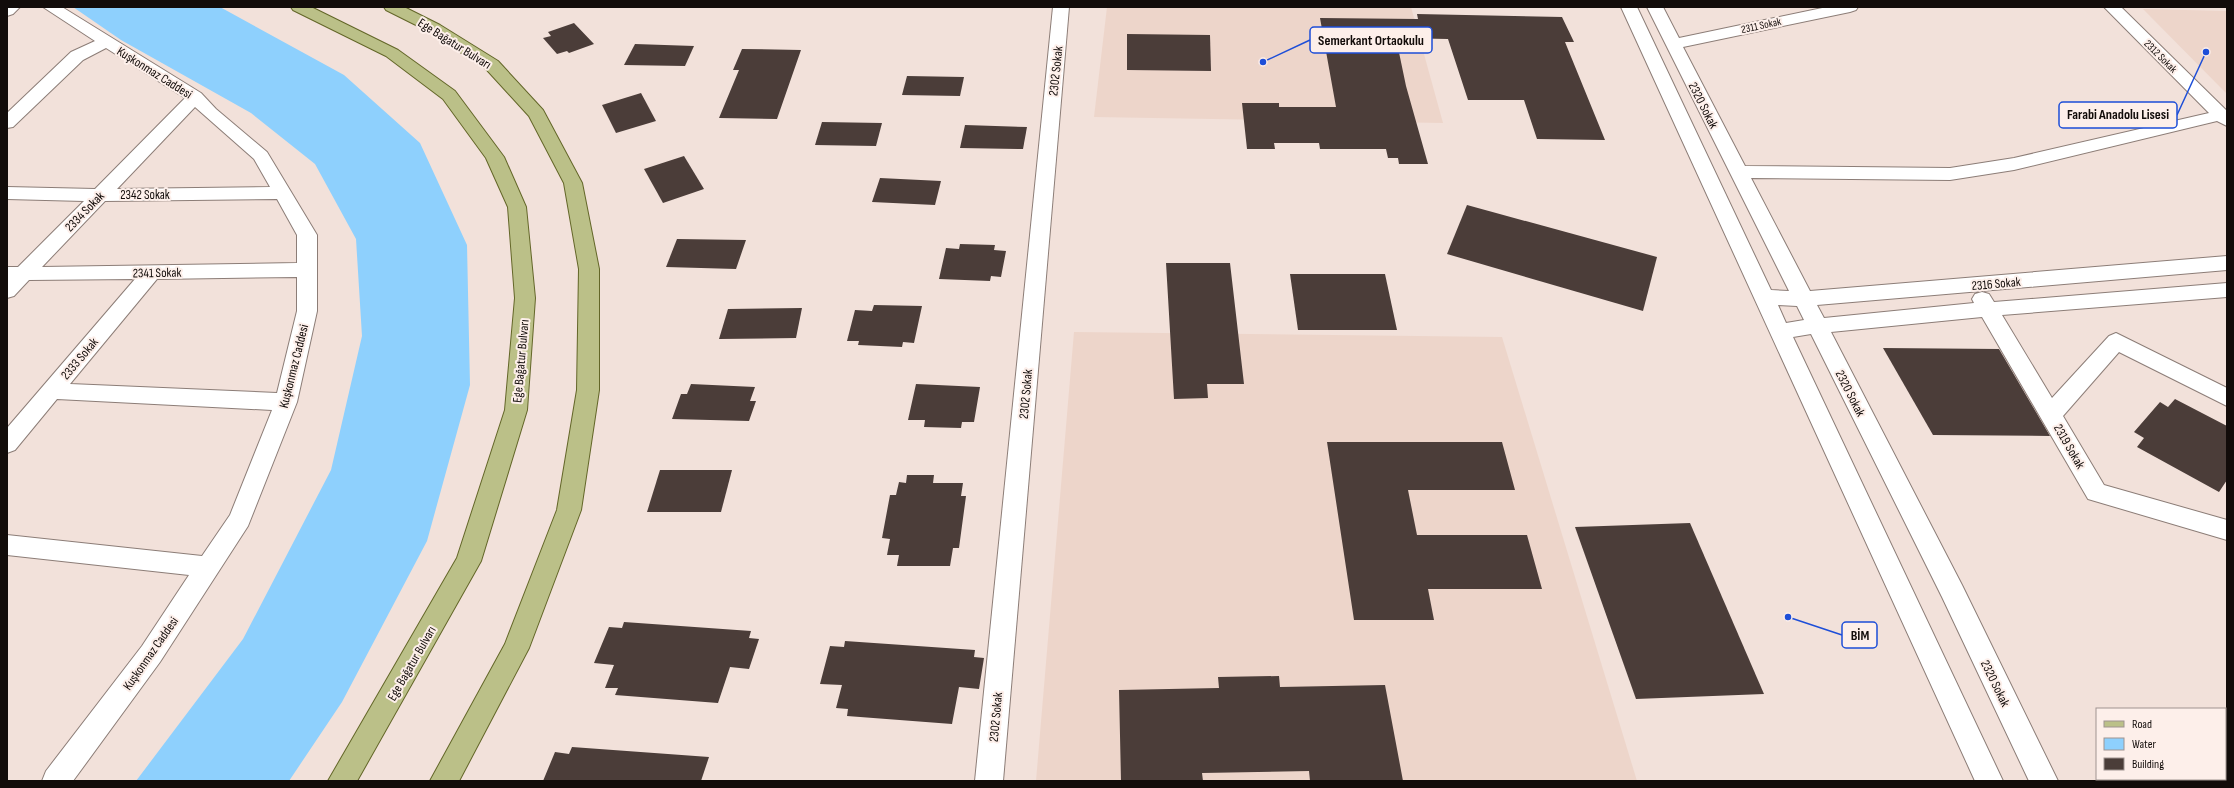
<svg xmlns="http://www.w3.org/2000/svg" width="2234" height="788" font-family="'Sofia Sans Condensed',sans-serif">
<rect width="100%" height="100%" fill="#f2e1da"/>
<g fill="#edd5ca">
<polygon points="1107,7 1411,7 1443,123 1094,117"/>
<polygon points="2143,9 2227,11 2227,94"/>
<polygon points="1074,332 1502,337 1637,781 1036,781"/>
</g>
<polygon fill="#8ed0fd" points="73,7 220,7 344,75 420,143 467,245 470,385 427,541 342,702 289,781 136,781 243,639 331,470 362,336 356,239 315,164 251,113 121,40"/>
<g fill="#4b3d39">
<polygon points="1417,14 1562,17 1574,42 1565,42 1605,140 1537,139 1524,100 1468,100 1448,39 1396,38 1406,86 1428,164 1399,164 1398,158 1388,158 1386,149 1320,149 1319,143 1274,143 1275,149 1247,149 1242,103 1279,103 1279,107 1336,107 1320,18 1418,19"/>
<polygon points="574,23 594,44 569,53 567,51 557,54 543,38 551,36 548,32"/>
<polygon points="1127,34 1210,35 1211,71 1127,70"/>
<polygon points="635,44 694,46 685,66 624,65"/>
<polygon points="742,49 801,50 777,119 719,118 739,70 733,70"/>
<polygon points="907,76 964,77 960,96 902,95"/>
<polygon points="641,93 656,121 616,133 602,105"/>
<polygon points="822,122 882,123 876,146 815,145"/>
<polygon points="965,125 1027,127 1023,149 960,148"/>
<polygon points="684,156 704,189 663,203 644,169"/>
<polygon points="880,178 941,181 935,205 872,202"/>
<polygon points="1467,205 1657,257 1643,311 1447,254"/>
<polygon points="677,239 746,240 736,269 666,267"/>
<polygon points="960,244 995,245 994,250 1006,251 1001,277 991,276 990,281 939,279 946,248 959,249"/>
<polygon points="1166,263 1230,263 1244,384 1207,384 1208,398 1174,399"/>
<polygon points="1290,274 1385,274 1397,330 1298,330"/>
<polygon points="874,305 922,306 914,343 903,342 902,347 858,345 859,341 847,341 855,310 872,311"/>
<polygon points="802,308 796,338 719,339 728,309"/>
<polygon points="1883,348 1999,349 2050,436 1933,435"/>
<polygon points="691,384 755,387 750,401 756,401 749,421 672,419 681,394 687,394"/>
<polygon points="916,384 980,387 974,422 962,422 961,428 924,427 925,420 908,420"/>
<polygon points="2175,399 2227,426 2227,480 2219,492 2137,447 2144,438 2134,432 2160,402 2168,407"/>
<polygon points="1327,442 1502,442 1515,490 1408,490 1417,535 1527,535 1542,589 1428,589 1434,620 1354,620"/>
<polygon points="660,470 732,470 721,512 647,512"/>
<polygon points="907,475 934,475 933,483 963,483 961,496 966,496 959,548 953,548 950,566 897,566 899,555 887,555 890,539 882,538 890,495 896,495 899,482 906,483"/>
<polygon points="1690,523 1764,694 1636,699 1575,527"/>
<polygon points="624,622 751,631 749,638 759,639 749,669 730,667 718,703 615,695 618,688 605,688 614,665 594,663 609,627 622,628"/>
<polygon points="845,641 975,650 974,657 984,658 979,689 959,687 952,724 847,716 848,709 836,708 842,685 820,684 830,646 844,647"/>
<polygon points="1279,676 1280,687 1385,685 1403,781 1310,781 1309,771 1202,773 1203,781 1121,781 1119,690 1219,688 1218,677"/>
<polygon points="572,747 709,757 701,781 543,781 555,752 569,754"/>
</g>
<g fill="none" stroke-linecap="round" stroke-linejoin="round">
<defs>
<g id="minor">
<polygon points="7,7 20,7 13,14 7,16"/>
<path d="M43,7H62L201,93L216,109L267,152L317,235V311L297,402L248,526L160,662L73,781H42L46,771L142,646L189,575L7,555V535L202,556L230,515L272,410L57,399L15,450L7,453V428L135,279L29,280L14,296L7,298V267H18L84,201L7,199V187L95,189L185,98L106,48L83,60L13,127L7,128V113L71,52L95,41ZM195,107L254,159L270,187L117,189ZM277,199L297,235V263L42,267L105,201ZM297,277V311L277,393L70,384L157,279Z"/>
<polygon points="1053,7 1069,7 1003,781 975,781"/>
<path d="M1621,7H1637L1771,290L1789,291L1647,7H1663L1679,38L1827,7H1858L1856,10L1850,12L1683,47L1745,166L1950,168L2014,158L2209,113L2104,7H2121L2227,111V126L2217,121L2014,170L1950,180L1751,178L1810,291L2227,256V270L1817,305L1824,318L1974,303L1972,299L1975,294L1982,292L1989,294L1994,302L2227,283V297L2002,315L2052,398L2109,336L2116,333L2227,388V406L2119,352L2063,416L2104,485L2227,520V540L2088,499L1982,317L1831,332L1962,585L2058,781H2029L1942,597L1811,334L1793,337L2003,781H1975ZM1778,305L1797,306L1804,320L1786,323Z"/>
</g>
<g id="major">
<polygon points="291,7 311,7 398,50 455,91 504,157 526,207 535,298 527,410 481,561 357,781 328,781 457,558 505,410 515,298 508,207 486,158 443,99 386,56 293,10"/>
<polygon points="384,7 404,7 440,25 498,61 543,110 582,183 599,269 599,390 581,510 529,648 459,781 430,781 505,644 557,510 577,390 579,269 564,183 529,116 486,69 428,31 386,10"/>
</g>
</defs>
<use href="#minor" stroke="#8c7d77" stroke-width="2"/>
<use href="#major" stroke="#636628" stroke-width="2"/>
<use href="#minor" fill="#fff" fill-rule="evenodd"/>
<use href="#major" fill="#bbc088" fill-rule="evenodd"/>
</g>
<g text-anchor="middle" stroke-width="4" stroke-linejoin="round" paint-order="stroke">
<g font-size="11" fill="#120c0a" stroke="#fdefea">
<text transform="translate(1761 25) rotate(-12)" y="4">2311 Sokak</text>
<text transform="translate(2161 56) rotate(45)" y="4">2312 Sokak</text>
</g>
<g font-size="13" fill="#120c0a" stroke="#fdefea">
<text transform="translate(455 43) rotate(32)" y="5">Ege Bağatur Bulvarı</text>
<text transform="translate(1055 71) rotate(-84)" y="5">2302 Sokak</text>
<text transform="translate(155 72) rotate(32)" y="5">Kuşkonmaz Caddesi</text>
<text transform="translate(1704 105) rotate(63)" y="5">2320 Sokak</text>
<text x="145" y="199">2342 Sokak</text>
<text transform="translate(84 211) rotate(-46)" y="5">2334 Sokak</text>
<text transform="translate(157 272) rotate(-1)" y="5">2341 Sokak</text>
<text transform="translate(1996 283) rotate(-5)" y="5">2316 Sokak</text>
<text transform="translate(79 358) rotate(-50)" y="5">2333 Sokak</text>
<text transform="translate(520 361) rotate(-85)" y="5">Ege Bağatur Bulvarı</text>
<text transform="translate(293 366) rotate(-76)" y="5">Kuşkonmaz Caddesi</text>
<text transform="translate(1851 393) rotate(63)" y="5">2320 Sokak</text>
<text transform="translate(1025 394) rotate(-85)" y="5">2302 Sokak</text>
<text transform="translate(2070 446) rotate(60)" y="5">2319 Sokak</text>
<text transform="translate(150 653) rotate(-55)" y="5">Kuşkonmaz Caddesi</text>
<text transform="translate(411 663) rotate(-60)" y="5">Ege Bağatur Bulvarı</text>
<text transform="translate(1996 683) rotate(64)" y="5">2320 Sokak</text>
<text transform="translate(995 717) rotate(-85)" y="5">2302 Sokak</text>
</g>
</g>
<path fill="none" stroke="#1d4ed8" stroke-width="1.5" d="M1263 62L1310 40M2206 52L2177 115M1788 617L1842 635"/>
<g fill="#1d4ed8" stroke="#fdefea" stroke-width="1.5">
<circle cx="1263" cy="62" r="4"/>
<circle cx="2206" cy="52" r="4"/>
<circle cx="1788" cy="617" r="4"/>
</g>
<g fill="#fdefea" stroke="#1d4ed8" stroke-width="1.5">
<rect x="1310" y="27" width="122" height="26" rx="4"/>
<rect x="2059" y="102" width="118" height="26" rx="4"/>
<rect x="1842" y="622" width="35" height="26" rx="4"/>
</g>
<g font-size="14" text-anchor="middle" font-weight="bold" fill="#120c0a">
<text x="1371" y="45">Semerkant Ortaokulu</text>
<text x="2118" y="119">Farabi Anadolu Lisesi</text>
<text x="1860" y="640">BİM</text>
</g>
<rect width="2234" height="788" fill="none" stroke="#120c0a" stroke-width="16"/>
<rect x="2096" y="708" width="130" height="72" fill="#fdefea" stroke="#9f9490"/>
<rect x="2104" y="721" width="20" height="6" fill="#bbc088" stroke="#9f9490"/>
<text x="2132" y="728" font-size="12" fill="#120c0a">Road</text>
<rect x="2104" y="738" width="20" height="12" fill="#8ed0fd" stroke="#9f9490"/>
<text x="2132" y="748" font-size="12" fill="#120c0a">Water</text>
<rect x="2104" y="758" width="20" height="12" fill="#4b3d39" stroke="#9f9490"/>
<text x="2132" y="768" font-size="12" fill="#120c0a">Building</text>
</svg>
